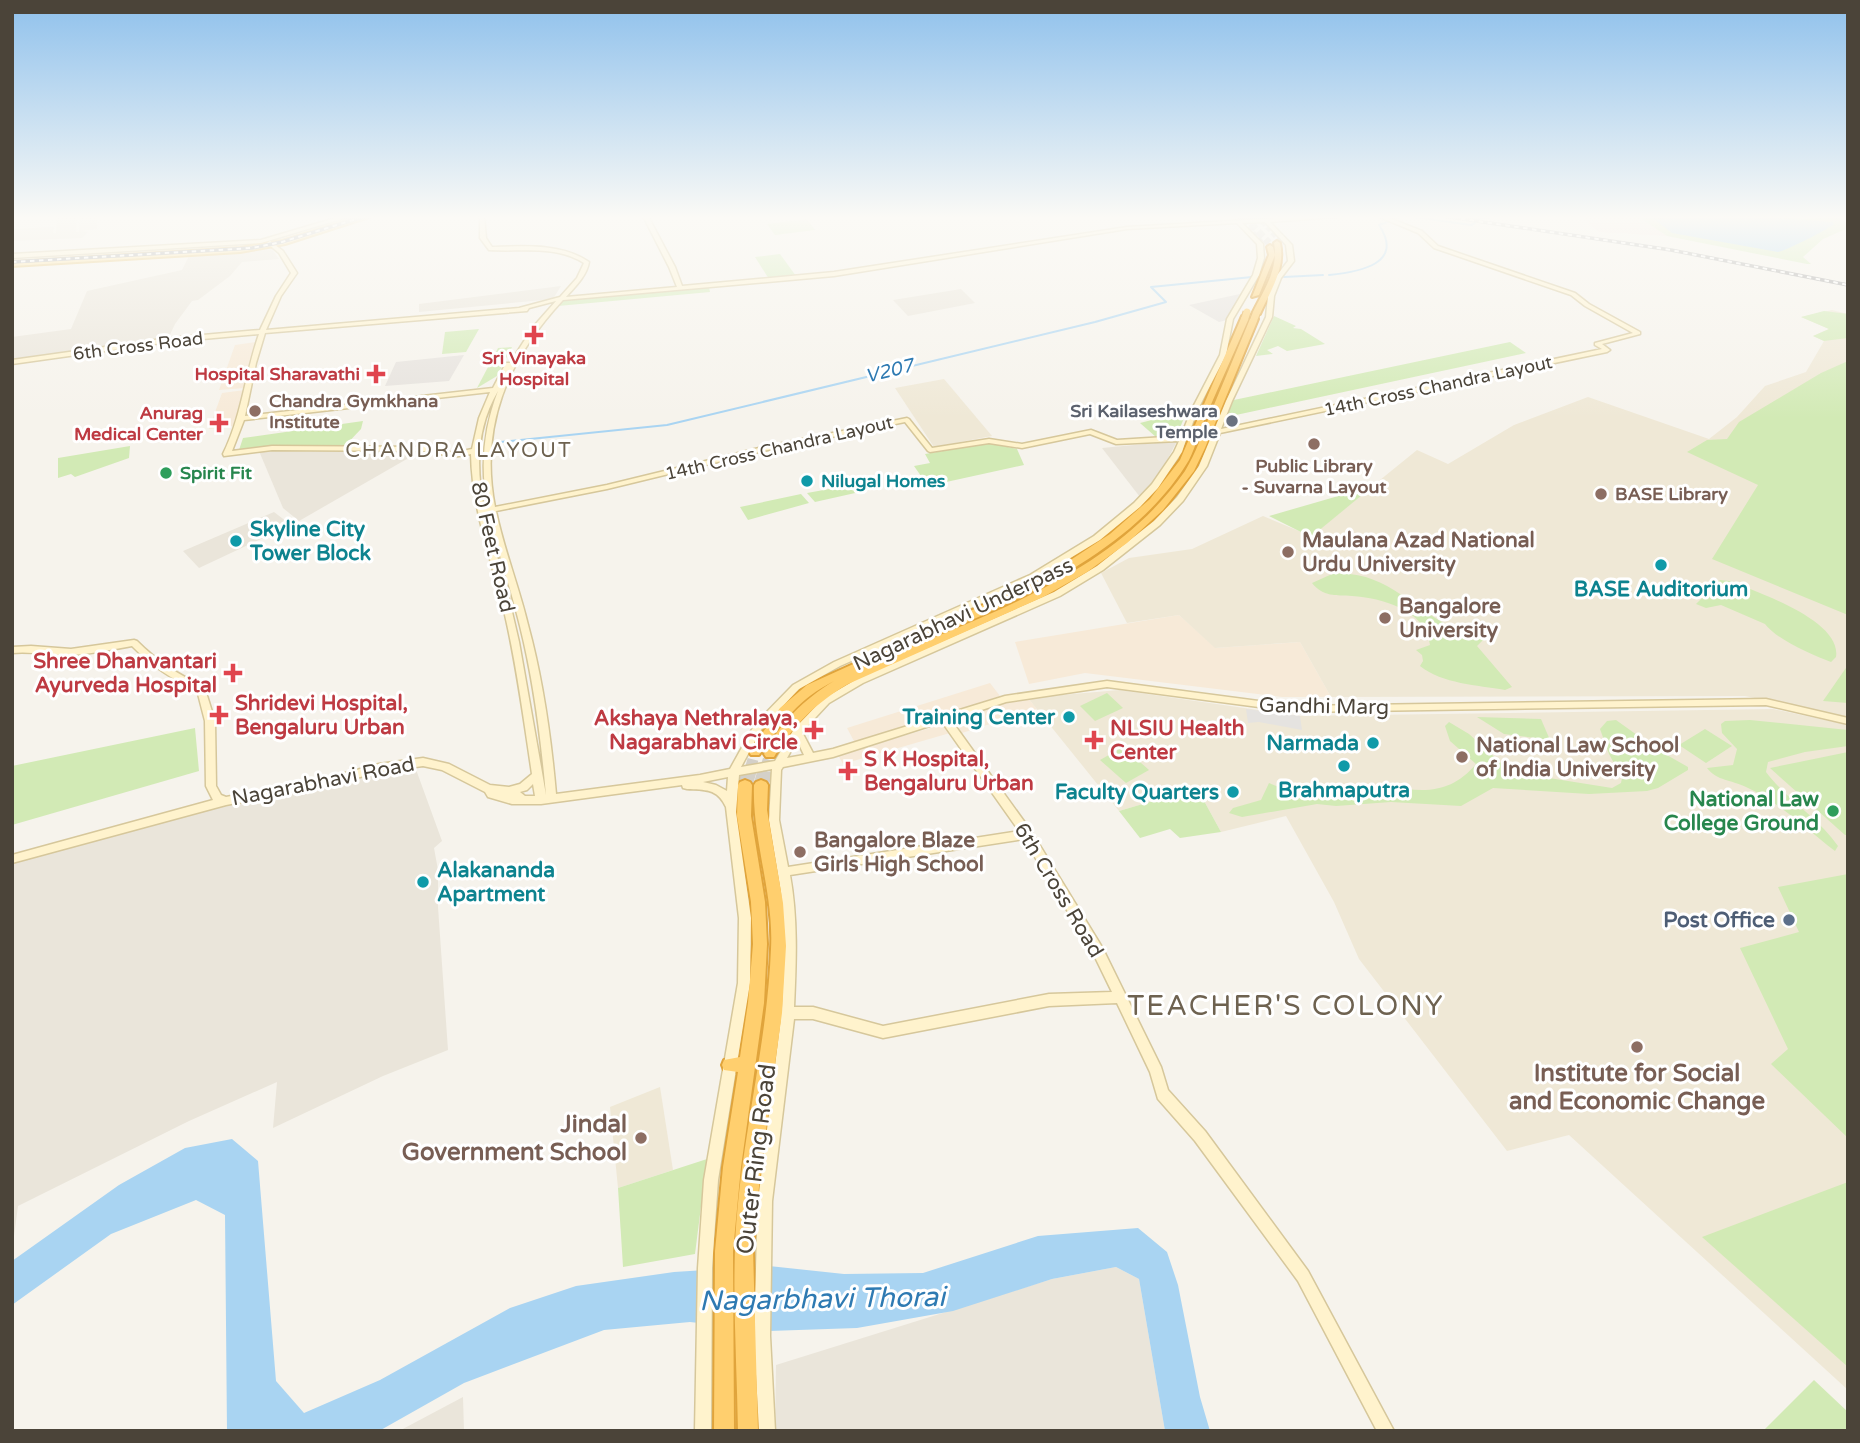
<svg xmlns="http://www.w3.org/2000/svg" width="1860" height="1443" font-family="'Varela Round',sans-serif">
<rect width="100%" height="100%" fill="#f6f3ec"/>
<g fill="#eae5da">
<polygon points="57,216 77,216 76,232 79,232 80,216 97,216 97,229 80,231 88,232 82,238 12,241 14,229 54,227 53,233 56,233"/>
<polygon points="271,248 279,259 242,262 230,276 198,300 192,301 175,324 168,339 12,360 12,337 71,329 87,291 182,270 189,256"/>
<polygon points="561,286 553,299 419,312 419,304"/>
<polygon points="961,289 975,303 908,316 893,300"/>
<polygon points="1177,441 1163,468 1140,497 1102,448"/>
<polygon points="259,451 419,452 299,521 283,508"/>
<polygon points="274,512 291,525 199,568 183,551"/>
<polygon points="414,764 442,841 434,848 438,870 438,907 448,1050 383,1076 273,1128 277,1082 189,1121 18,1206 12,1251 12,859 226,801"/>
<polygon points="1116,1267 1139,1279 1165,1431 775,1431 776,1365 1052,1279"/>
<polygon points="463,1397 464,1431 399,1431"/>
</g>
<g fill="#f7ead8">
<polygon points="256,342 244,388 219,390 235,345"/>
<polygon points="245,390 233,426 209,429 222,393"/>
<polygon points="1179,615 1216,648 1300,642 1331,697 1282,697 1085,673 1029,684 1015,642"/>
<polygon points="990,683 1000,696 855,743 847,728"/>
<polygon points="1028,698 1037,709 962,733 954,720 1008,701"/>
<polygon points="944,724 950,733 843,764 838,755"/>
</g>
<g fill="#e6e2dd">
<polygon points="1240,294 1227,320 1219,322 1189,305"/>
<polygon points="464,355 449,381 385,386 396,362"/>
</g>
<g fill="#efe8d6">
<polygon points="1832,310 1848,314 1848,717 1745,696 1331,697 1300,642 1215,648 1179,615 1127,623 1101,573 1129,558 1192,549 1263,516 1311,536 1417,450 1448,464 1514,425 1588,397 1709,439 1737,417 1765,386 1806,372 1824,341 1813,336 1829,329 1801,317"/>
<polygon points="944,379 992,436 934,447 895,388"/>
<polygon points="1119,690 1300,716 1773,709 1848,725 1848,1390 1569,1135 1507,1151 1359,959 1334,902 1286,816 1221,832 1197,788 1119,811 1028,698"/>
<polygon points="660,1087 673,1170 618,1188 610,1107"/>
</g>
<polygon fill="#f6e3e0" points="1580,216 1637,216 1667,236 1599,232"/>
<g fill="#d2eab5">
<polygon points="1637,216 1769,216 1803,219 1840,217 1848,224 1846,229 1823,239 1803,257 1811,264 1807,264 1667,236"/>
<polygon points="807,219 815,230 775,235 767,224"/>
<polygon points="780,254 796,276 769,279 755,257"/>
<polygon points="709,287 710,292 558,306 564,300"/>
<polygon points="1824,311 1848,314 1848,338 1824,341 1813,336 1829,329 1801,317"/>
<polygon points="1274,316 1296,326 1293,328 1301,329 1325,344 1287,351 1278,346 1267,350 1273,354 1256,356"/>
<polygon points="479,329 466,352 442,354 445,332"/>
<polygon points="1510,342 1526,353 1222,418 1229,401"/>
<polygon points="512,347 497,376 477,388 498,348"/>
<polygon points="1848,361 1848,615 1712,559 1758,485 1687,452 1707,440 1727,439 1739,422 1821,373"/>
<polygon points="1187,411 1177,435 1156,437 1140,423"/>
<polygon points="363,421 361,429 344,447 239,450 243,438"/>
<polygon points="989,443 1017,449 1024,465 928,486 914,466 930,463 925,454"/>
<polygon points="130,446 129,458 75,477 71,474 58,478 58,458"/>
<polygon points="868,482 873,489 815,502 807,493"/>
<polygon points="1373,486 1311,537 1269,516"/>
<polygon points="801,494 809,503 748,520 740,507"/>
<path d="M1332,574C1386,569 1412,610 1456,629C1465,633 1474,632 1483,635L1484,639L1477,646L1512,687L1505,690C1477,685 1443,684 1420,666L1423,661L1422,655L1416,650L1430,645C1426,610 1382,598 1352,596C1336,595 1323,597 1312,583Z"/>
<path d="M1720,580L1730,581C1756,592 1842,620 1836,657L1831,662C1812,655 1776,639 1765,624L1721,605L1706,608L1696,604Z"/>
<polygon points="1848,665 1848,703 1823,701"/>
<polygon points="1107,693 1123,708 1095,721 1080,706"/>
<polygon points="1477,717 1541,719 1550,740 1504,734"/>
<path d="M1616,720L1658,750L1688,767V770L1658,788L1647,791L1589,794L1493,788L1461,806L1391,802L1336,806L1317,804L1242,817L1229,813L1233,808L1261,800L1269,783L1301,796L1349,799L1371,795L1389,785C1423,794 1452,793 1476,764L1450,741L1445,726L1449,722L1469,734L1511,772L1612,788L1621,783L1622,778L1609,754L1600,729L1607,721Z"/>
<path d="M1750,720L1848,730V746L1805,752L1768,762L1766,772C1787,800 1818,817 1838,846L1835,851C1807,830 1778,801 1746,787C1732,780 1717,781 1707,768L1733,765L1737,749L1722,733L1721,724L1725,721Z"/>
<polygon points="195,728 199,771 12,825 12,766"/>
<polygon points="1705,729 1732,746 1706,763 1679,745"/>
<polygon points="1123,747 1149,770 1126,783 1100,760"/>
<polygon points="1848,752 1848,835 1845,835 1770,768"/>
<polygon points="1197,788 1221,832 1180,838 1170,829 1140,838 1119,811"/>
<polygon points="1848,874 1848,1138 1771,1064 1788,1049 1740,948 1799,932 1778,887"/>
<polygon points="707,1159 695,1254 623,1267 618,1188"/>
<polygon points="1848,1182 1848,1367 1702,1237"/>
<polygon points="1814,1380 1848,1412 1848,1431 1763,1431"/>
</g>
<polygon fill="#e5e3e0" points="1246,709 1300,716 1302,730 1259,722 1248,723"/>
<g fill="#a9d4f2">
<path d="M1687,216H1752L1833,222L1834,224C1829,229 1785,251 1778,252L1672,233L1654,219Z"/>
<polygon points="232,1139 258,1161 276,1381 304,1413 380,1380 510,1308 576,1286 674,1272 769,1266 844,1274 923,1273 1038,1236 1138,1228 1167,1252 1178,1285 1200,1397 1210,1431 1165,1431 1139,1279 1116,1267 1052,1279 953,1311 857,1328 769,1331 690,1322 604,1330 464,1383 379,1431 227,1431 225,1215 196,1200 111,1234 12,1305 12,1261 119,1185 185,1148"/>
</g>
<g fill="none" stroke-linecap="round" stroke-linejoin="round">
<g stroke="#a9d4f2" stroke-width="2">
<polyline points="1407,216 1471,225 1475,223"/>
<polyline points="1475,219 1502,216"/>
<path d="M1329,275C1359,272 1405,264 1379,225L1403,216"/>
<polyline points="1284,277 1323,275"/>
<polyline points="490,443 667,425 1095,322 1166,302 1151,287 1252,277"/>
</g>
<g stroke="#d4d0c8" stroke-width="5" stroke-dasharray="5 2.5" stroke-linecap="butt">
<polyline points="1238,216 1263,244"/>
<polyline points="1257,216 1282,243"/>
</g>
<polyline stroke="#d4d0c8" stroke-width="7" stroke-dasharray="7 3.5" stroke-linecap="butt" points="1244,216 1269,243"/>
<g stroke="#d4d0c8" stroke-width="11" stroke-dasharray="11 5" stroke-linecap="butt">
<polyline points="750,770 755,752"/>
<polyline points="765,770 770,754"/>
</g>
<g stroke="#d4d0c8" stroke-width="15" stroke-dasharray="15 7" stroke-linecap="butt">
<polyline points="745,785 750,768"/>
<polyline points="761,785 766,768"/>
</g>
<defs>
<g id="secondary">
<polygon points="342,216 351,216 261,243 12,258 12,254 261,240"/>
<path d="M480,216H484L486,238L492,247C525,246 561,243 589,262C587,275 576,286 566,297L677,287L669,267L643,216H648L675,267L682,286L834,272L1127,227L1312,216H1349L1270,222L1292,245L1294,261L1281,278L1274,296L1272,317L1232,401L1221,429L1602,349L1595,345V343L1633,333L1585,306L1571,295L1434,248L1418,233L1377,216H1384L1422,231L1438,246L1575,293L1589,304L1640,332V334L1602,344L1610,350L1607,352L1220,433L1207,466L1183,501L1160,525L1103,570L1060,596L863,683L829,703L802,732L813,753L833,749L1005,696L1107,681L1297,706L1766,699L1848,718V724L1766,705L1297,712L1107,687L1006,702L951,720L1031,831L1102,947L1161,1067L1168,1090L1205,1131L1308,1271L1394,1431H1377L1298,1281L1195,1141L1158,1099L1150,1072L1117,1003L1049,1006L883,1038L813,1019H794L772,1201L770,1336L775,1431H759L754,1336L758,1201L781,1018L779,1017L777,1013L779,1009L782,1008L785,941L781,892L769,820L772,769L739,775L736,812L751,918L750,983L718,1180L712,1268L711,1431H695L698,1268L704,1180L738,983L739,918L726,807C717,788 705,790 687,789L683,788L682,785L541,804H512L488,797L485,792L442,770L423,766L379,772L334,784L226,805L12,863V855L213,800L206,786L205,721L197,690C172,680 151,665 132,646C110,650 87,655 64,655C46,655 30,651 12,653V647L31,646L71,649L134,640L137,641C157,661 178,675 204,686L215,721L216,786L221,795L226,797L334,776L379,764L423,758L449,764L490,785L509,787L520,784L532,774C524,721 517,667 505,615C492,561 472,510 471,454L453,457L428,451L272,450L224,456L223,454C242,416 245,374 259,334L169,342L12,364V360L169,338L260,330L276,296L291,273L279,253L267,243L270,241L283,251L297,273L281,296L266,330L519,308L560,297L577,278L584,263C556,245 521,252 489,250L480,238ZM1265,222L1286,245L1288,261L1275,278L1268,296L1266,317L1226,401L1199,466L1177,497L1154,521L1097,566L1054,592L857,679L823,699L794,729L775,761L741,767L762,728L799,689L840,666L1036,579L1100,540L1140,507L1158,488L1182,452L1186,440L1193,438L1188,436L1197,411L1226,355L1233,319L1259,275L1264,258L1263,244L1242,223ZM1237,223L1257,244L1258,258L1253,275L1227,319L1220,355L1191,411L1181,436L1117,440L1091,430L1022,444L989,439L932,448L909,419L907,418L763,447L607,485L495,507C479,426 508,359 563,300L834,276L1127,229ZM556,301L533,327L510,363H506L493,388L245,416L256,363L265,333L527,311L529,308ZM498,391C483,430 480,468 488,508L484,509C476,468 476,428 498,391ZM490,392L479,418L472,449L453,453L428,447L272,446L232,451L244,420ZM905,422L928,451L930,452L989,443L1022,448L1090,434L1116,444L1179,441L1174,452L1152,484L1134,503L1094,536L1030,575L834,662L793,685L755,724L730,769L700,775L556,794C551,737 543,680 528,625C519,587 504,550 496,511L607,489L763,451ZM485,513H489C497,551 511,588 520,626C534,682 541,739 546,795L519,642L509,599ZM942,722L1019,831L788,867L779,820L781,770L783,767L833,757ZM797,740L804,755L787,758ZM728,777L727,791L716,785L703,782ZM533,784L535,796H525L520,792L527,790ZM1024,839L1094,955L1112,992L1049,994L883,1026L813,1007H794C796,963 798,919 790,875Z"/>
</g>
<polygon id="primary" points="363,216 372,216 285,244 240,252 12,266 12,262 240,248 282,241"/>
<g id="highway">
<path d="M1277,241L1280,243C1286,269 1270,291 1260,314L1253,316L1252,314C1263,291 1279,270 1274,243Z"/>
<polygon points="1270,245 1273,247 1275,255 1259,295 1252,297 1269,255 1267,247"/>
<path d="M1242,316L1249,318C1235,351 1220,383 1206,416C1200,430 1196,446 1189,460C1127,564 986,613 881,659C990,614 1115,572 1185,471C1196,453 1203,432 1211,412C1224,381 1237,350 1250,319L1257,317L1258,319L1205,448L1194,471L1163,510L1127,543L1087,572L1043,597L848,684C816,703 793,725 774,757H766L764,754C781,722 803,700 834,681C797,700 783,722 759,755H751L749,752L751,749L780,708L807,685L1012,592L1063,565L1110,534L1150,499L1180,460Z"/>
<polygon points="745,780 750,782 752,785 751,816 765,902 767,944 764,1003 741,1167 733,1251 734,1431 714,1431 715,1251 723,1167 738,1072 724,1070 722,1065 724,1060 740,1057 748,1003 753,944 751,902 737,816 738,785 740,782"/>
<path d="M761,780L766,782L768,785L767,810L783,903L786,946L782,1013L761,1166L753,1249L758,1431H738C737,1371 733,1310 735,1250C738,1149 767,1050 771,949C774,893 752,840 754,785L756,782Z"/>
</g>
</defs>
<use href="#secondary" stroke="#d6c79b" stroke-width="3"/>
<use href="#primary" stroke="#e6c16a" stroke-width="4"/>
<use href="#highway" stroke="#e0a43c" stroke-width="4"/>
<use href="#secondary" fill="#fff3cd" fill-rule="evenodd"/>
<use href="#primary" fill="#ffe39c" fill-rule="evenodd"/>
<use href="#highway" fill="#ffcf6e" fill-rule="evenodd"/>
<defs>
<g id="rail">
<polyline points="1443,216 1671,250 1848,285"/>
<polyline points="12,262 252,248 282,242 366,216"/>
</g>
</defs>
<use href="#rail" stroke="#9a9a9a" stroke-width="3.5"/>
<use href="#rail" stroke="#fff" stroke-width="2" stroke-dasharray="4.5" stroke-linecap="butt"/>
<defs>
<g id="highway-bridge">
<polyline points="1245,318 1247,312"/>
<polyline points="1254,319 1256,314"/>
</g>
</defs>
<use href="#highway-bridge" stroke="#e0a43c" stroke-width="9" stroke-linecap="butt"/>
<use href="#highway-bridge" stroke="#ffcf6e" stroke-width="7"/>
</g>
<linearGradient id="sky" x2="0" y2="1"><stop stop-color="#8fc1ec"/><stop offset="0.52" stop-color="#fbfaf6"/><stop offset="1" stop-color="#fbfaf6" stop-opacity="0"/></linearGradient>
<rect width="1860" height="418" fill="url(#sky)"/>
<g fill="#e0444e" stroke="#fff" stroke-width="2.5">
<path d="M530.5 324.5h7v7h7v7h-7v7h-7v-7h-7v-7h7z"/>
<path d="M372.5 363.5h7v7h7v7h-7v7h-7v-7h-7v-7h7z"/>
<path d="M215.5 412.5h7v7h7v7h-7v7h-7v-7h-7v-7h7z"/>
<path d="M229.5 662.5h7v7h7v7h-7v7h-7v-7h-7v-7h7z"/>
<path d="M215.5 704.5h7v7h7v7h-7v7h-7v-7h-7v-7h7z"/>
<path d="M810.5 719.5h7v7h7v7h-7v7h-7v-7h-7v-7h7z"/>
<path d="M1090.5 729.5h7v7h7v7h-7v7h-7v-7h-7v-7h7z"/>
<path d="M844.5 760.5h7v7h7v7h-7v7h-7v-7h-7v-7h7z"/>
</g>
<g fill="#8d6e63" stroke="#fff" stroke-width="2.5">
<circle cx="255" cy="411" r="7"/>
<circle cx="1314" cy="444" r="7"/>
<circle cx="1601" cy="494" r="7"/>
<circle cx="1288" cy="552" r="7"/>
<circle cx="1385" cy="618" r="7"/>
<circle cx="1462" cy="757" r="7"/>
<circle cx="800" cy="852" r="7"/>
<circle cx="1637" cy="1047" r="7"/>
<circle cx="641" cy="1138" r="7"/>
</g>
<circle fill="#6b7280" stroke="#fff" stroke-width="2.5" cx="1232" cy="421" r="7"/>
<g fill="#2e9e5b" stroke="#fff" stroke-width="2.5">
<circle cx="166" cy="473" r="7"/>
<circle cx="1833" cy="811" r="7"/>
</g>
<g fill="#0f9aa8" stroke="#fff" stroke-width="2.5">
<circle cx="807" cy="481" r="7"/>
<circle cx="236" cy="541" r="7"/>
<circle cx="1661" cy="565" r="7"/>
<circle cx="1069" cy="717" r="7"/>
<circle cx="1373" cy="743" r="7"/>
<circle cx="1344" cy="766" r="7"/>
<circle cx="1233" cy="792" r="7"/>
<circle cx="423" cy="882" r="7"/>
</g>
<circle fill="#5c6f8a" stroke="#fff" stroke-width="2.5" cx="1789" cy="920" r="7"/>
<g text-anchor="middle" stroke-width="6" stroke-linejoin="round" paint-order="stroke">
<g font-size="18" fill="#4b4439" stroke="#fff">
<text transform="translate(138 346) rotate(-7)" y="6">6th Cross Road</text>
<text transform="translate(1438 386) rotate(-12)" y="6">14th Cross Chandra Layout</text>
<text transform="translate(779 448) rotate(-13)" y="6">14th Cross Chandra Layout</text>
</g>
<g font-size="18" font-weight="bold" fill="#be3a42" stroke="#fff" text-anchor="end">
<text x="534" y="364" text-anchor="middle">Sri Vinayaka<tspan x="534" dy="21">Hospital</tspan></text>
<text x="360" y="380">Hospital Sharavathi</text>
<text x="203" y="419">Anurag<tspan x="203" dy="21">Medical Center</tspan></text>
</g>
<g font-size="18" font-weight="bold" fill="#785e54" stroke="#fff" text-anchor="start">
<text x="269" y="407">Chandra Gymkhana<tspan x="269" dy="21">Institute</tspan></text>
<text x="1314" y="472" text-anchor="middle">Public Library<tspan x="1314" dy="21">- Suvarna Layout</tspan></text>
<text x="1615" y="500">BASE Library</text>
</g>
<g font-size="18" font-weight="bold" fill="#5b616d" stroke="#fff" text-anchor="end">
<text x="1218" y="417">Sri Kailaseshwara<tspan x="1218" dy="21">Temple</tspan></text>
</g>
<g font-size="18" font-weight="bold" fill="#27864d" stroke="#fff" text-anchor="start">
<text x="180" y="479">Spirit Fit</text>
</g>
<g font-size="18" font-weight="bold" fill="#0d838f" stroke="#fff" text-anchor="start">
<text x="821" y="487">Nilugal Homes</text>
</g>
<g font-size="19" font-style="italic" fill="#2e7ab2" stroke="#fff">
<text transform="translate(889 370) rotate(-14)" y="7">V207</text>
</g>
<g font-size="21" letter-spacing="2" fill="#6e6250" stroke="#fff">
<text x="459" y="457">CHANDRA LAYOUT</text>
</g>
<g font-size="21" font-weight="bold" fill="#0d838f" stroke="#fff" text-anchor="end">
<text x="250" y="536" text-anchor="start">Skyline City<tspan x="250" dy="24">Tower Block</tspan></text>
<text x="1661" y="596" text-anchor="middle">BASE Auditorium</text>
<text x="1055" y="724">Training Center</text>
<text x="1359" y="750">Narmada</text>
<text x="1344" y="797" text-anchor="middle">Brahmaputra</text>
<text x="1219" y="799">Faculty Quarters</text>
<text x="437" y="877" text-anchor="start">Alakananda<tspan x="437" dy="24">Apartment</tspan></text>
</g>
<g font-size="21" font-weight="bold" fill="#785e54" stroke="#fff" text-anchor="start">
<text x="1302" y="547">Maulana Azad National<tspan x="1302" dy="24">Urdu University</tspan></text>
<text x="1399" y="613">Bangalore<tspan x="1399" dy="24">University</tspan></text>
<text x="1476" y="752">National Law School<tspan x="1476" dy="24">of India University</tspan></text>
<text x="814" y="847">Bangalore Blaze<tspan x="814" dy="24">Girls High School</tspan></text>
</g>
<g font-size="21" fill="#4b4439" stroke="#fff">
<text transform="translate(493 547) rotate(77)" y="7">80 Feet Road</text>
<text transform="translate(963 614) rotate(-25)" y="7">Nagarabhavi Underpass</text>
<text transform="translate(1324 706) rotate(1)" y="7">Gandhi Marg</text>
<text transform="translate(323 781) rotate(-11)" y="7">Nagarabhavi Road</text>
<text transform="translate(1059 890) rotate(59)" y="7">6th Cross Road</text>
</g>
<g font-size="21" font-weight="bold" fill="#be3a42" stroke="#fff" text-anchor="start">
<text x="217" y="668" text-anchor="end">Shree Dhanvantari<tspan x="217" dy="24">Ayurveda Hospital</tspan></text>
<text x="235" y="710">Shridevi Hospital,<tspan x="235" dy="24">Bengaluru Urban</tspan></text>
<text x="798" y="725" text-anchor="end">Akshaya Nethralaya,<tspan x="798" dy="24">Nagarabhavi Circle</tspan></text>
<text x="1110" y="735">NLSIU Health<tspan x="1110" dy="24">Center</tspan></text>
<text x="864" y="766">S K Hospital,<tspan x="864" dy="24">Bengaluru Urban</tspan></text>
</g>
<g font-size="21" font-weight="bold" fill="#27864d" stroke="#fff" text-anchor="end">
<text x="1819" y="806">National Law<tspan x="1819" dy="24">College Ground</tspan></text>
</g>
<g font-size="21" font-weight="bold" fill="#4e5e75" stroke="#fff" text-anchor="end">
<text x="1775" y="927">Post Office</text>
</g>
<g font-size="24" font-weight="bold" fill="#785e54" stroke="#fff">
<text x="1637" y="1081">Institute for Social<tspan x="1637" dy="28">and Economic Change</tspan></text>
<text x="627" y="1132" text-anchor="end">Jindal<tspan x="627" dy="28">Government School</tspan></text>
</g>
<g font-size="24" fill="#4b4439" stroke="#fff">
<text transform="translate(756 1159) rotate(-83)" y="8">Outer Ring Road</text>
</g>
<g font-size="28" letter-spacing="2" fill="#6e6250" stroke="#fff">
<text x="1286" y="1015">TEACHER'S COLONY</text>
</g>
<g font-size="28" font-style="italic" fill="#2e7ab2" stroke="#fff">
<text transform="translate(822 1298) rotate(-1)" y="10">Nagarbhavi Thorai</text>
</g>
</g>
<rect width="1860" height="1443" fill="none" stroke="#4b4439" stroke-width="28"/>
</svg>
